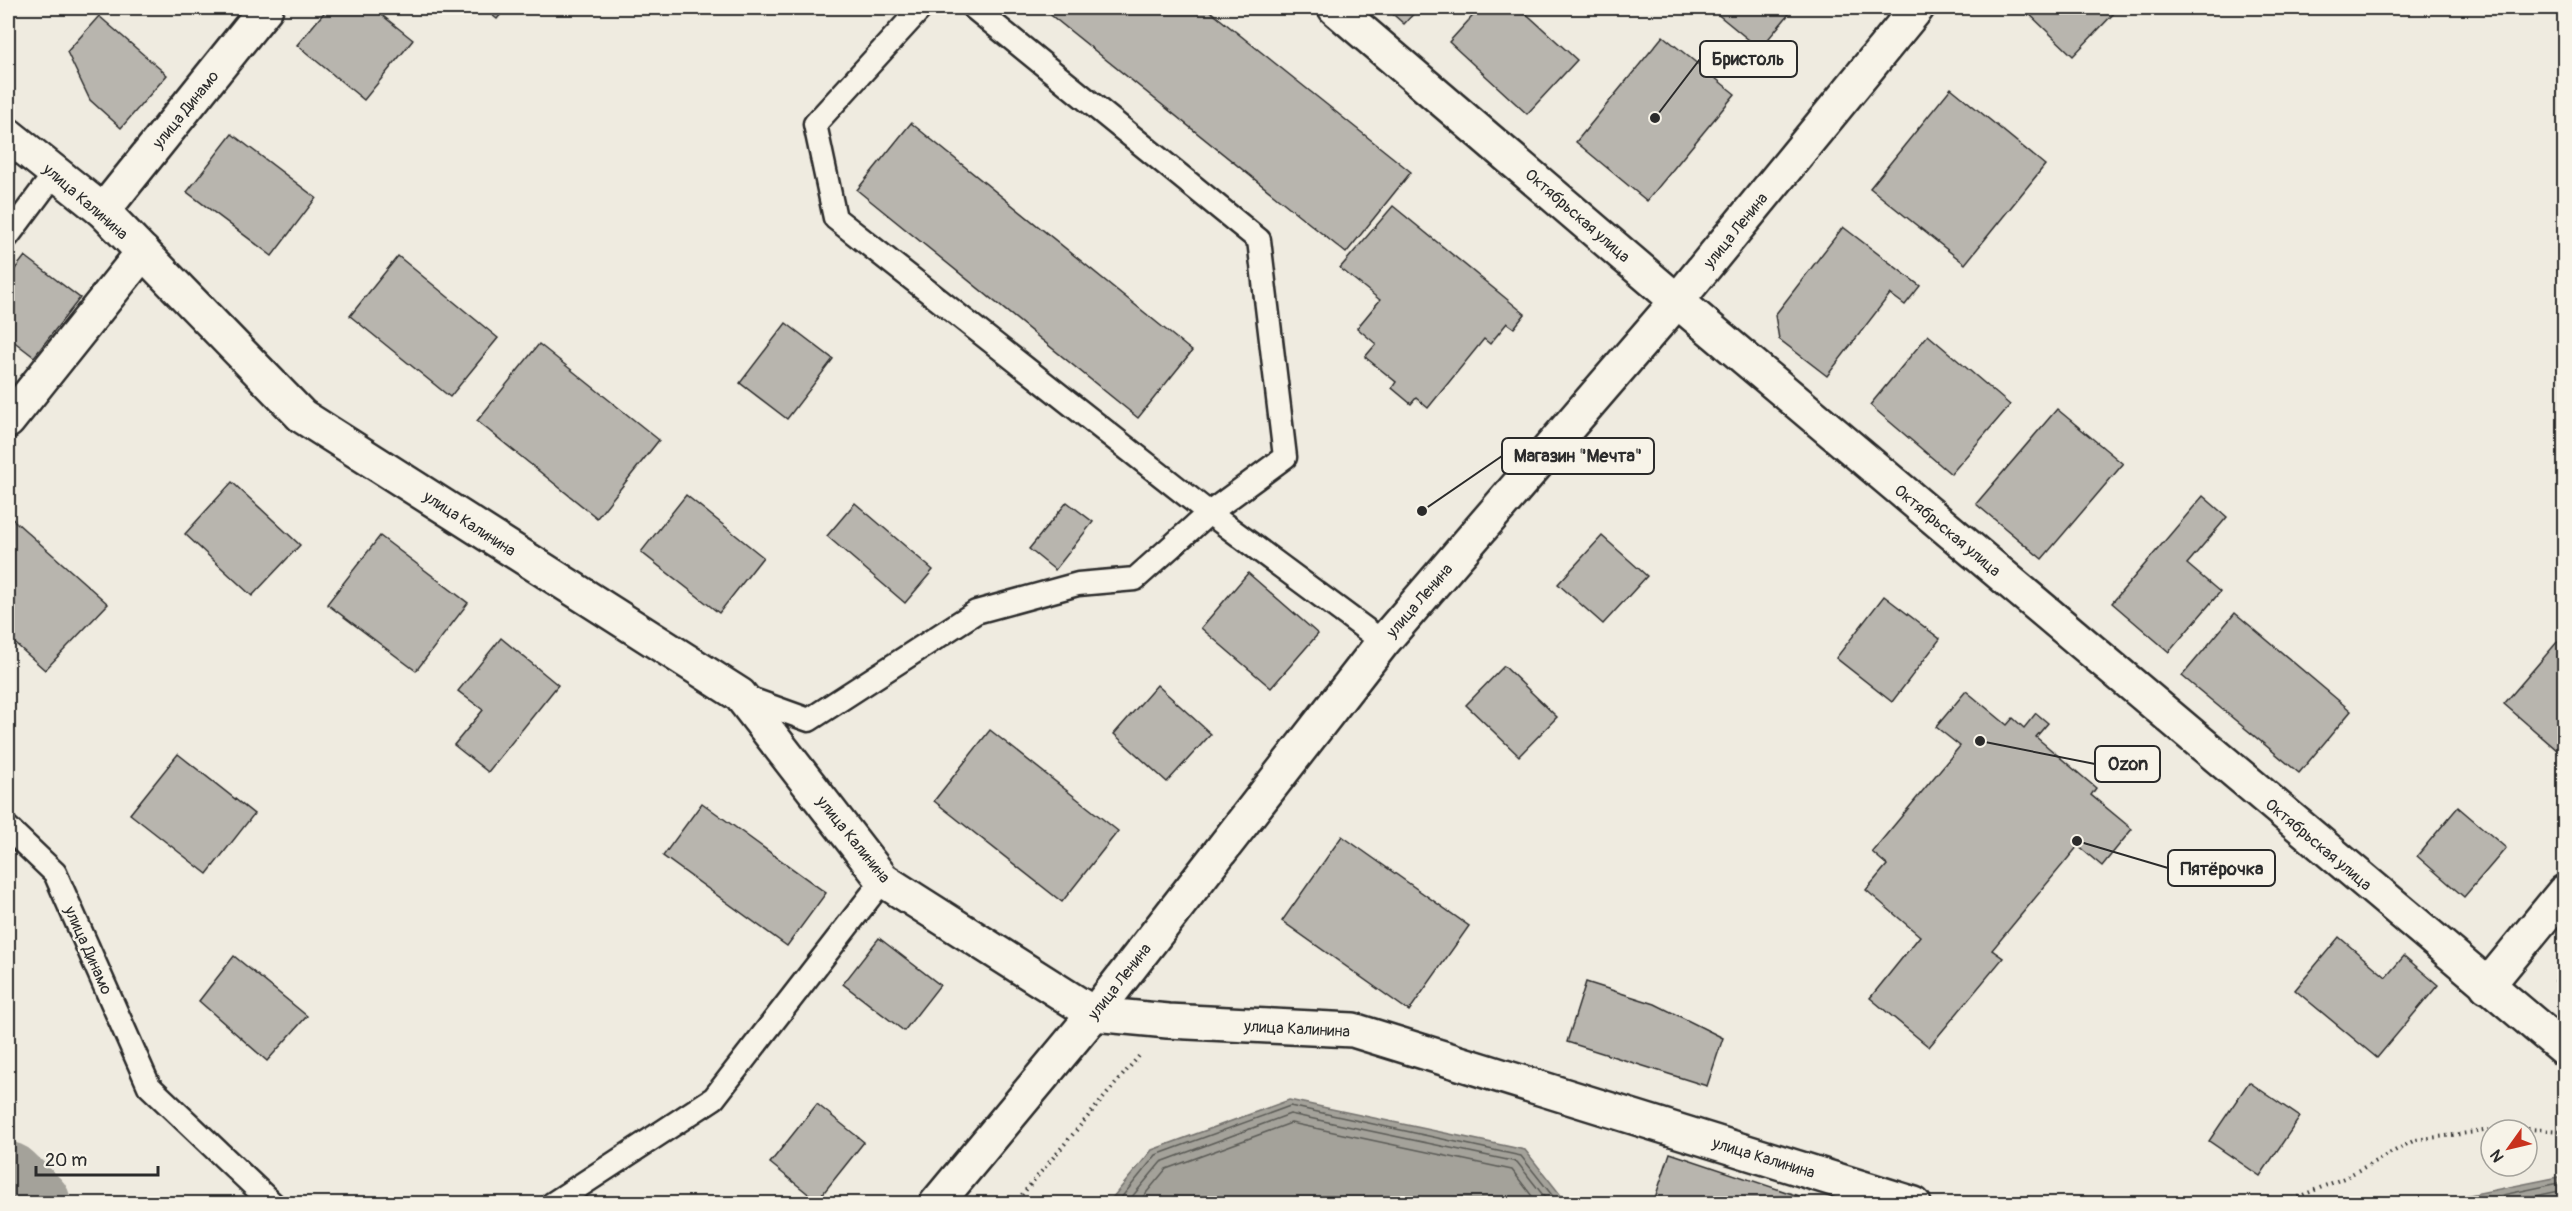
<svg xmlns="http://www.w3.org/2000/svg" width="2572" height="1211" font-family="Pangolin,sans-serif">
<rect width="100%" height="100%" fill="#efebe0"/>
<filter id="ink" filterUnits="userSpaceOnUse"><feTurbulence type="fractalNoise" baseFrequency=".0167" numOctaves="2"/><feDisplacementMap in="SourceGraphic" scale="12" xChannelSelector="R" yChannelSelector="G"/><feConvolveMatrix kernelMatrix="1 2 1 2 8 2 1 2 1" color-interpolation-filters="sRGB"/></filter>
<g filter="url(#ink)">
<g fill="#a4a29a" stroke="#74726e" stroke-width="1.5">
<polygon points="1289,1100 1525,1150 1567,1203 1108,1203 1152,1150"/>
<polygon points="2564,1176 2564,1203 2430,1203"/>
</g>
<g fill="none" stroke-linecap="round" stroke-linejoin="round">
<g stroke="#5b5b57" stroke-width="1.5">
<polyline points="1116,1204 1156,1155 1290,1106 1521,1156 1559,1204"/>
<polyline points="1126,1204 1161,1162 1290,1114 1517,1162 1550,1204"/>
<polyline points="1137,1204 1166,1169 1291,1123 1512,1170 1538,1204"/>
<polyline points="2460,1204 2564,1182"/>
<polyline points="2498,1204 2564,1190"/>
</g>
<polyline stroke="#a4a29a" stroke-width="72" points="8,1178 35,1204"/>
</g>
<g fill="#b8b5ae" stroke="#2b2b2b" stroke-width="1.5">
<polygon points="328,8 373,8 413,40 364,100 297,45"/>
<polygon points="483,8 506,8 497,19"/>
<polygon points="1042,8 1206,8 1411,172 1346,253"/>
<polygon points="1386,8 1419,8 1404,24"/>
<polygon points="1480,8 1520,8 1577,60 1527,114 1449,42"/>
<polygon points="1710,8 1794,8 1760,49"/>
<polygon points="2023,8 2112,8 2116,11 2073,56"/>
<polygon points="2547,8 2564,8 2564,21"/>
<polygon points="99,16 167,75 121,128 90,100 67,52"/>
<polygon points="1663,36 1735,94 1647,201 1576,142"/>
<polygon points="1951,88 2045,165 1965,264 1870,188"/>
<polygon points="911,123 1192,351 1138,418 857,190"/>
<polygon points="232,134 316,198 272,256 187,192"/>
<polygon points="1393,206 1525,314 1514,328 1507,323 1490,344 1484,339 1428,408 1416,398 1411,404 1392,388 1396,382 1365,357 1376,344 1357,328 1380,300 1340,268"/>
<polygon points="1843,227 1920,286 1905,305 1890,294 1827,376 1779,339 1775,315"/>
<polygon points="25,256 80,298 34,357 8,337 8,278"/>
<polygon points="398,256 498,338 450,397 350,316"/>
<polygon points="786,323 833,359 787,419 740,383"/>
<polygon points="1928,335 2010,405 1951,474 1870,405"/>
<polygon points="539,344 659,440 597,518 477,421"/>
<polygon points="2057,409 2123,464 2042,559 1976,504"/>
<polygon points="232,482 300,545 252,596 185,534"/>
<polygon points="686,495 763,557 719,613 641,552"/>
<polygon points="2203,496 2227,517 2187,564 2220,592 2169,652 2112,603"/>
<polygon points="1067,502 1093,522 1055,570 1029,549"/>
<polygon points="855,503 933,570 905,603 827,536"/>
<polygon points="8,515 108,604 45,670 8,637"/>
<polygon points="380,536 468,603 416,671 327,604"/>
<polygon points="1602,536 1647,576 1603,624 1558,584"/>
<polygon points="1248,573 1318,634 1271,688 1201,628"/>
<polygon points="1884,596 1940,639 1892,702 1836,658"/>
<polygon points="2235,613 2351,711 2299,773 2182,676"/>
<polygon points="2564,634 2564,756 2504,704"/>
<polygon points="501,638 558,685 488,772 454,745 483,710 458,691"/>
<polygon points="1504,666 1557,717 1519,756 1466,705"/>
<polygon points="1157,685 1211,734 1167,782 1114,734"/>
<polygon points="1966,691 2007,725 2013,718 2024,728 2036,713 2048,723 2036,737 2096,788 2091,795 2132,829 2102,866 2078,846 1992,950 2003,958 1929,1047 1870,998 1920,936 1866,890 1887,865 1872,852 1960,746 1936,727"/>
<polygon points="990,730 1118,831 1062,902 934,801"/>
<polygon points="178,754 254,814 207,874 130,814"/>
<polygon points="702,803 826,893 787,946 663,856"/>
<polygon points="2458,807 2506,848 2464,897 2417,856"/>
<polygon points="1342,836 1469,926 1409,1011 1282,921"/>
<polygon points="2339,937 2386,977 2404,956 2438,985 2377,1058 2295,990"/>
<polygon points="879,938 940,985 904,1031 843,984"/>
<polygon points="234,956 307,1016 267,1061 199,1001"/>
<polygon points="2564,970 2564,990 2555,981"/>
<polygon points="1586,982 1655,1004 1723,1038 1707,1086 1567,1042"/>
<polygon points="2249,1082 2300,1117 2260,1176 2209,1141"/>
<polygon points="817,1104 864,1142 817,1201 770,1163"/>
<polygon points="1670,1153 1816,1202 1815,1204 1653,1204"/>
</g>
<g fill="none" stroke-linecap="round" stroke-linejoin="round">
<defs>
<g id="service">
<polyline points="921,8 815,124 835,218 1209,513 1383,642"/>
<polyline points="8,236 55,173"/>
<polyline points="742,696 809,720 976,612 1078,584 1135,579 1209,513 1285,457 1259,240 974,8"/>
<polyline points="8,828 55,873 149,1086 273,1204"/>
<polyline points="552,1204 714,1098 883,880"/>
</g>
<g id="minor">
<polyline points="8,135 103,211 302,416 740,695 883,880 1094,1014 1168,1021 1353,1030 1914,1204"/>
<polyline points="103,211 266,8"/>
<polyline points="8,421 143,252"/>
<polyline points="2487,986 2564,892"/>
</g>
<g id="tertiary">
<polyline points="1335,8 1677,301 2564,1049"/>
<polyline points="1677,301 1917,8"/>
</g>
<polyline id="secondary" points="936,1204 1094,1014 1383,642 1677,301"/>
</defs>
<use href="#service" stroke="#2b2b2b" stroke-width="27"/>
<use href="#minor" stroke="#2b2b2b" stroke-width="38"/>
<use href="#tertiary" stroke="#2b2b2b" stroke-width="38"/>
<use href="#secondary" stroke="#2b2b2b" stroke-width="38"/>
<g stroke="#2b2b2b" stroke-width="4" stroke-dasharray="1.5 4.5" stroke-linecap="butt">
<polyline points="2492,1130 2511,1128 2564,1131"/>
<polyline points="1014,1204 1139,1056"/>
<polyline points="2281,1204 2344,1178 2415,1140 2491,1130"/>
</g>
<use href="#service" stroke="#f7f3e8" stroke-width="22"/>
<use href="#minor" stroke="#f7f3e8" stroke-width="33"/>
<use href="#tertiary" stroke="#f7f3e8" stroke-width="33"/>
<use href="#secondary" stroke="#f7f3e8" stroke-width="33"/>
</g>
</g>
<g text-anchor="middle" stroke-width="5" stroke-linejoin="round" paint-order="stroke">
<g font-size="16" fill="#2b2b2b" stroke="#f7f3e8">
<text transform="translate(185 109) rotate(-51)" y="6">улица Динамо</text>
<text transform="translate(86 201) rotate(41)" y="6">улица Калинина</text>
<text transform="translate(1578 215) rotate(41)" y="6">Октябрьская улица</text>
<text transform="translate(1735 230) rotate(-51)" y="6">улица Ленина</text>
<text transform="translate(470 523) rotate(33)" y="6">улица Калинина</text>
<text transform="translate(1948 530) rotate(40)" y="6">Октябрьская улица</text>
<text transform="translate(1419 600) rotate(-49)" y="6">улица Ленина</text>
<text transform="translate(854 839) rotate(51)" y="6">улица Калинина</text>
<text transform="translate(2319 844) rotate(40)" y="6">Октябрьская улица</text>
<text transform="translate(89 950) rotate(66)" y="6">улица Динамо</text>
<text transform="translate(1119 981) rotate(-52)" y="6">улица Ленина</text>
<text transform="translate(1297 1028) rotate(3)" y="6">улица Калинина</text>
<text transform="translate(1764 1157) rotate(17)" y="6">улица Калинина</text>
</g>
</g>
<path fill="none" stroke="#2b2b2b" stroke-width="2" d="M1655 118L1700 59M1422 511L1502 456M1980 741L2095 764M2077 841L2168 868"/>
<g fill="#2b2b2b" stroke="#f7f3e8" stroke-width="2">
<circle cx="1655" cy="118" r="6"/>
<circle cx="1422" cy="511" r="6"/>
<circle cx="1980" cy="741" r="6"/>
<circle cx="2077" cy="841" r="6"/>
</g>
<g fill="#f7f3e8" stroke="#2b2b2b" stroke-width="2">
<rect x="1700" y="41" width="97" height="36" rx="6"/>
<rect x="1502" y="438" width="152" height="36" rx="6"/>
<rect x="2095" y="746" width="65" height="36" rx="6"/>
<rect x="2168" y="850" width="107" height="36" rx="6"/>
</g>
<g font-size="18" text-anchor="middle" font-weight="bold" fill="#2b2b2b">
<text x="1748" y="65">Бристоль</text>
<text x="1578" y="462">Магазин "Мечта"</text>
<text x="2128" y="770">Ozon</text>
<text x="2222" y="875">Пятёрочка</text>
</g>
<rect width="2572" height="1211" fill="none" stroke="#f7f3e8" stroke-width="30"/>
<rect x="15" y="15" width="2542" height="1181" fill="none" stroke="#2b2b2b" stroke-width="2" filter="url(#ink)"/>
<g transform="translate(2509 1148) rotate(236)"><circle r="28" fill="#f7f3e8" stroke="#a5a39c" stroke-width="1.5"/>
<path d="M0-4.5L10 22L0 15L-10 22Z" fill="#c8321e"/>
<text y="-9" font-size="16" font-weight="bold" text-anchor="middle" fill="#2b2b2b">N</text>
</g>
<path d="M36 1166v9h122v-9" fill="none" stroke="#2b2b2b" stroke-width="3"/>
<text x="45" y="1166" font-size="18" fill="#2b2b2b" stroke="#f7f3e8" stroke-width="4.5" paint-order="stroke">20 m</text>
</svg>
